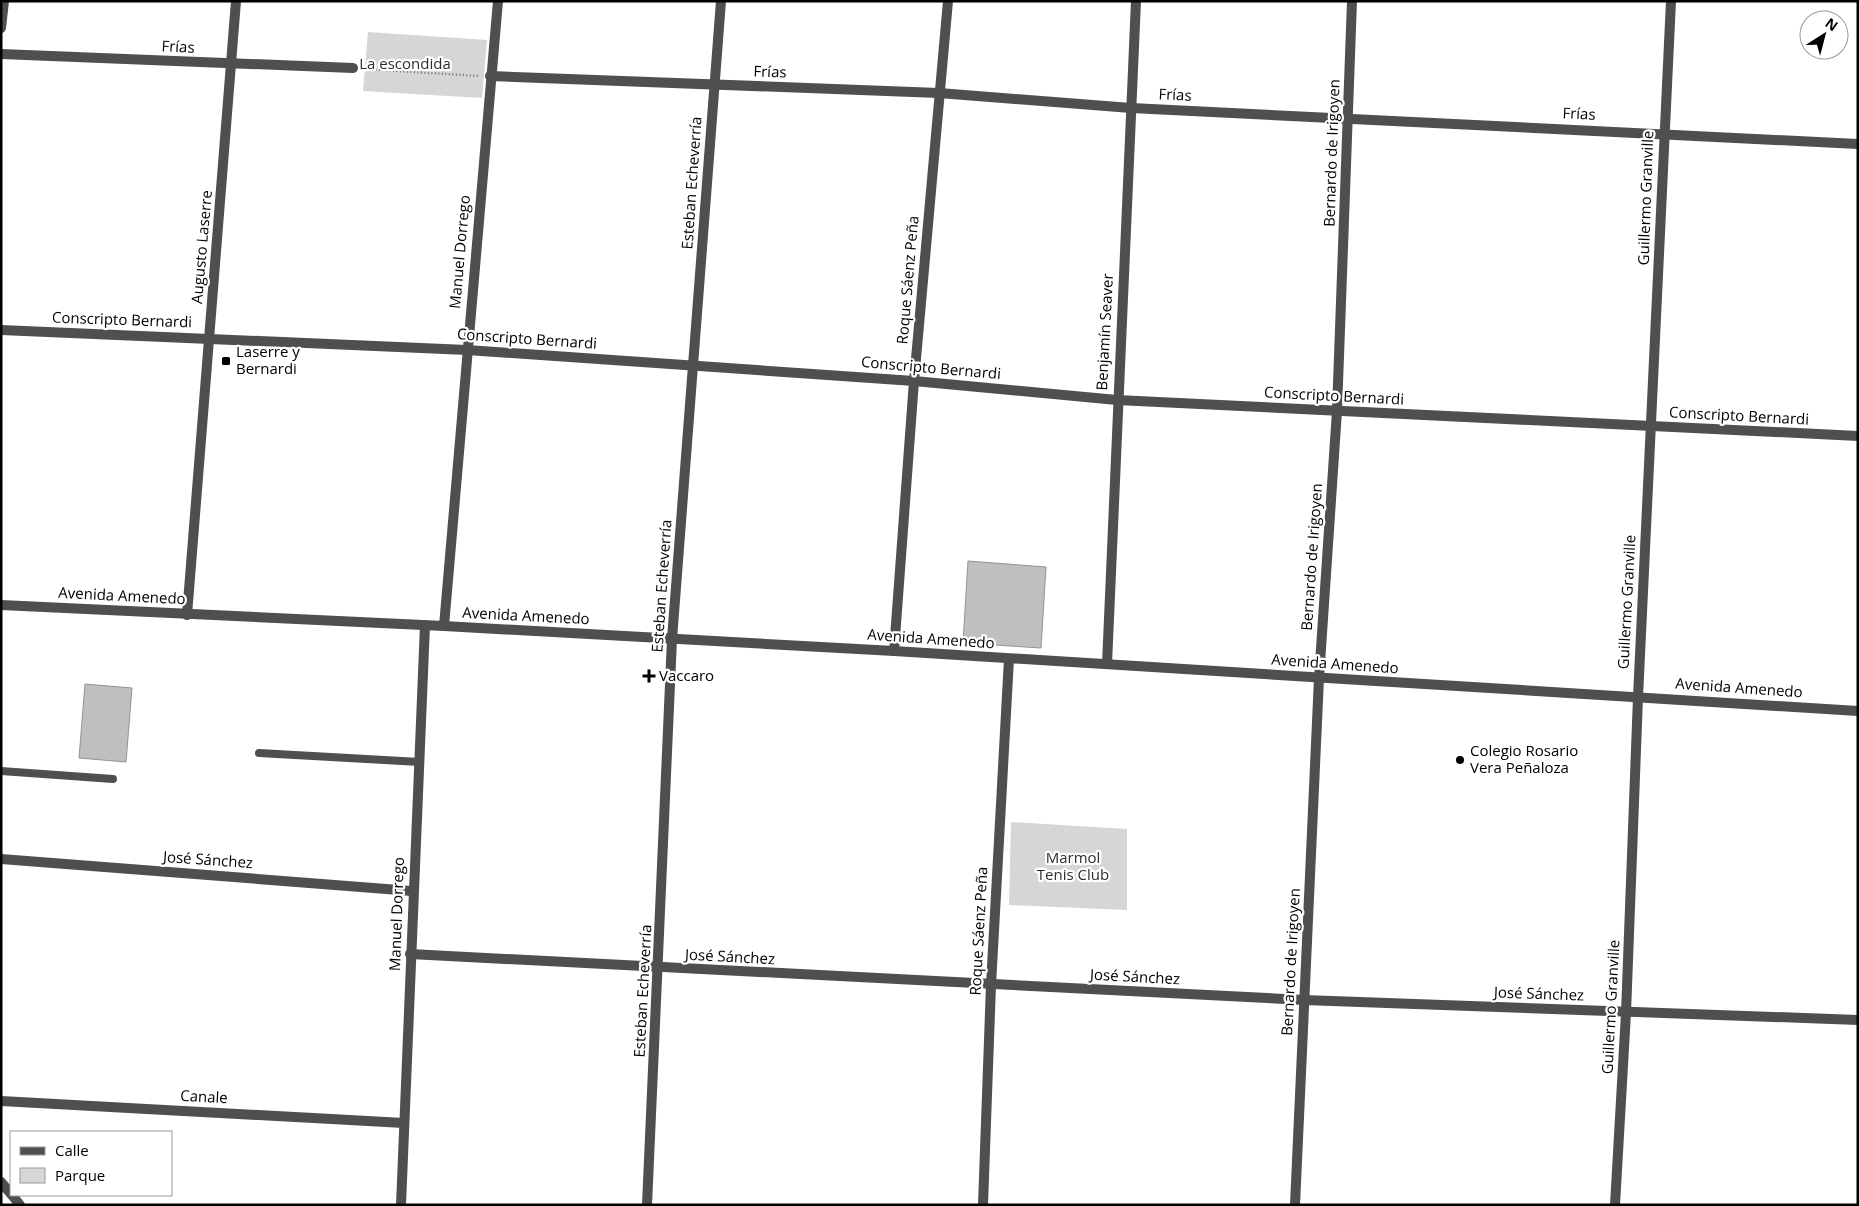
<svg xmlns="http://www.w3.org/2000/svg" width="1859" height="1206" font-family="'Open Sans',sans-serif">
<rect width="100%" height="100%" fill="#fff"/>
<g fill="#d6d6d6">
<polygon points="368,32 487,40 482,98 363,91"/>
<polygon points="1011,822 1127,829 1127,910 1009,905"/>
</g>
<g fill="#bfbfbf" stroke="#939393">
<polygon points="968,561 1046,567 1041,648 963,643"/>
<polygon points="85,684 132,688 126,762 79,758"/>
</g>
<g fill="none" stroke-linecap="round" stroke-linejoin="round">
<polyline stroke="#717171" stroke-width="2.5" stroke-dasharray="1 2.5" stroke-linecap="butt" points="365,69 479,76"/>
<g stroke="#4f4f4f" stroke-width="8">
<polyline points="259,753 420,762"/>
<polyline points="1,771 113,779"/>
</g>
<g stroke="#4f4f4f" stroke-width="10">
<polyline points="1,28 4,1"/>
<polyline points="1,54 353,68"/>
<polyline points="490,76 939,93 1131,108 1858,144"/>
<polyline points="1,330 467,350 914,381 1117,400 1858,436"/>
<polyline points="1,605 444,626 894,651 1858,711"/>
<polyline points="187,615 236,1"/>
<polyline points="444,626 498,1"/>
<polyline points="894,651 914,381 948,1"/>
<polyline points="1107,664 1136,1"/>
<polyline points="1,859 412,891"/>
<polyline points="410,954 1304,1000 1858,1020"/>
<polyline points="1,1101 404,1123"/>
<polyline points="1,1182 11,1194"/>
<polyline points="12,1195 20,1205"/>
<polyline points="401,1205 425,625"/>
<polyline points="647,1205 672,639 721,1"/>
<polyline points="983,1205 991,985 1009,659"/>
<polyline points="1295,1205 1319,678 1337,411 1352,1"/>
<polyline points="1615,1205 1626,1013 1638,697 1671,1"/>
</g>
</g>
<g fill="#000" stroke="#fff" stroke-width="2">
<rect x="221" y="356" width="10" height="10" rx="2.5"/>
<path d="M646.5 668.5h5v5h5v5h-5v5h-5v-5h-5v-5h5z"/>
<circle cx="1460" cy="760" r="5"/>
</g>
<g text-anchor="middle" stroke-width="4.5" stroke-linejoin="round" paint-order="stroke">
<g font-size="15" fill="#000" stroke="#fff">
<text transform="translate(178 47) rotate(3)" y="5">Frías</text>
<text transform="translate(770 72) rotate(2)" y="5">Frías</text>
<text transform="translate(1175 95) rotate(3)" y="5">Frías</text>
<text transform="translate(1579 114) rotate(3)" y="5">Frías</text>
<text transform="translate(1332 153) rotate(-88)" y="5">Bernardo de Irigoyen</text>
<text transform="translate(692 183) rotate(-86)" y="5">Esteban Echeverría</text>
<text transform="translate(1646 198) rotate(-88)" y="5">Guillermo Granville</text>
<text transform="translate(202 247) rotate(-85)" y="5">Augusto Laserre</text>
<text transform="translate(460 252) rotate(-85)" y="5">Manuel Dorrego</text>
<text transform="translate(908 280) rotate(-85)" y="5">Roque Sáenz Peña</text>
<text transform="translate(122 320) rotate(2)" y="5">Conscripto Bernardi</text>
<text transform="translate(1105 332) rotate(-87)" y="5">Benjamín Seaver</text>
<text transform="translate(527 339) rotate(4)" y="5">Conscripto Bernardi</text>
<text transform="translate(931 368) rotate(5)" y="5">Conscripto Bernardi</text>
<text transform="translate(1334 396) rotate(3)" y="5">Conscripto Bernardi</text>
<text transform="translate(1739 416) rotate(3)" y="5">Conscripto Bernardi</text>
<text transform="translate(1312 557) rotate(-86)" y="5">Bernardo de Irigoyen</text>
<text transform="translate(662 586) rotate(-86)" y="5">Esteban Echeverría</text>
<text transform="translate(122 596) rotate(3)" y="5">Avenida Amenedo</text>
<text transform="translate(1627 602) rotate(-87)" y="5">Guillermo Granville</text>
<text transform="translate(526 616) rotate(3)" y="5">Avenida Amenedo</text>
<text transform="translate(931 639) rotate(4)" y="5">Avenida Amenedo</text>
<text transform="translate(1335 664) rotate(4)" y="5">Avenida Amenedo</text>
<text transform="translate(1739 688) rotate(4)" y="5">Avenida Amenedo</text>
<text transform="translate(208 860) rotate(4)" y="5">José Sánchez</text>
<text transform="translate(397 914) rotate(-88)" y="5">Manuel Dorrego</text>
<text transform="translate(979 931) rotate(-87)" y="5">Roque Sáenz Peña</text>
<text transform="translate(730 957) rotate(3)" y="5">José Sánchez</text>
<text transform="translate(1291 962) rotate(-87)" y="5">Bernardo de Irigoyen</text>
<text transform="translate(1135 977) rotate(3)" y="5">José Sánchez</text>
<text transform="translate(643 991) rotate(-87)" y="5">Esteban Echeverría</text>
<text transform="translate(1539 994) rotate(2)" y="5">José Sánchez</text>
<text transform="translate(1611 1007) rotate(-87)" y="5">Guillermo Granville</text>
<text transform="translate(204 1097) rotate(3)" y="5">Canale</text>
</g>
<g font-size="15" fill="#2d2d2d" stroke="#fff">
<text x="405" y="69">La escondida</text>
<text x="1073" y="863">Marmol<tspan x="1073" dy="17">Tenis Club</tspan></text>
</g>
<g font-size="15" fill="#000" stroke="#fff" text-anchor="start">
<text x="236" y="357">Laserre y<tspan x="236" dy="17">Bernardi</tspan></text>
<text x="659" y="681">Vaccaro</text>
<text x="1470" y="756">Colegio Rosario<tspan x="1470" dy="17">Vera Peñaloza</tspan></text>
</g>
</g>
<rect width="1859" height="1206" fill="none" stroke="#000000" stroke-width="5"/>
<rect x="10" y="1131" width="162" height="65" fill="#ffffff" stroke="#999999"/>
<rect x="20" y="1147" width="25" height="8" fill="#4f4f4f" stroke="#999999"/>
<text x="55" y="1156" font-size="15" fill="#000000">Calle</text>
<rect x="20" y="1168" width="25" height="15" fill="#d6d6d6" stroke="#999999"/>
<text x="55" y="1181" font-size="15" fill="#000000">Parque</text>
<g transform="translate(1824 35) rotate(36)"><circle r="24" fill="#ffffff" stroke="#999999"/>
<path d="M0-4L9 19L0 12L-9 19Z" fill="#000000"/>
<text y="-8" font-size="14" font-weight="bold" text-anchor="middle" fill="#000000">N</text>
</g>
</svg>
